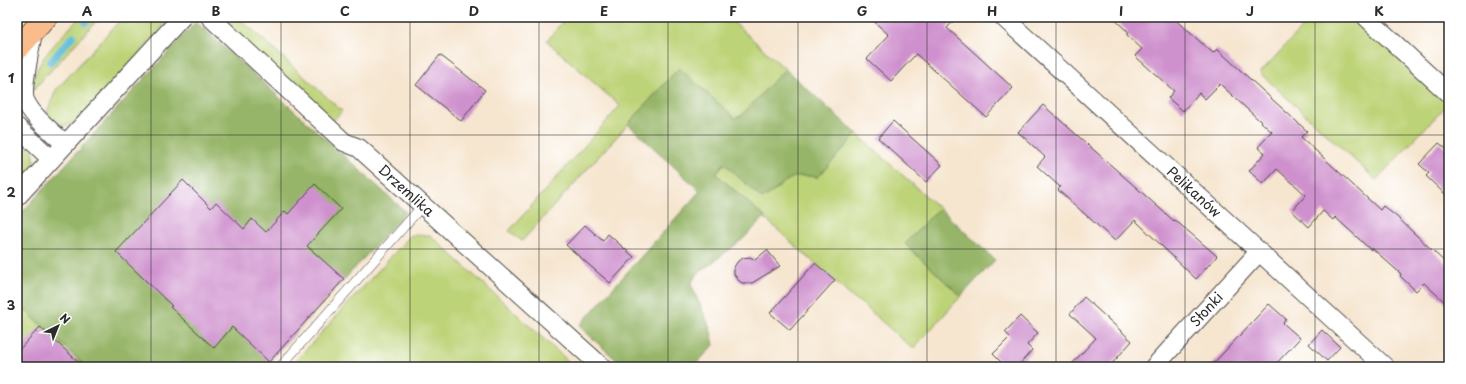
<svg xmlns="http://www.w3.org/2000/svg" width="1466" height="384" font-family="'Playpen Sans',sans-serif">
<rect width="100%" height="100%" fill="#fff"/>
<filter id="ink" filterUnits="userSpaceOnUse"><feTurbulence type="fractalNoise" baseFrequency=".025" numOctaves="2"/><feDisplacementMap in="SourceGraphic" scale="8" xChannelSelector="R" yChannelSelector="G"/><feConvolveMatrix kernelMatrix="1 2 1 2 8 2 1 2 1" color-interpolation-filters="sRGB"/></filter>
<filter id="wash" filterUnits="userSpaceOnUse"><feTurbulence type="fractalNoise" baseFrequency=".012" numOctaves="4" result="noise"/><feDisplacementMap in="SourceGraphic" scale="16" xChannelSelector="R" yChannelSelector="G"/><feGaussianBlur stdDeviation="0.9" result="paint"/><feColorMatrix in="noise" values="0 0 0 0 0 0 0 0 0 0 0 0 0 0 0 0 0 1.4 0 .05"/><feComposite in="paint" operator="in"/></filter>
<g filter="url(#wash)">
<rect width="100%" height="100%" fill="#f6e5cf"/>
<g fill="#bdd377" stroke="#747f51">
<path d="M80,17H100L33,90C29,65 64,35 80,17Z"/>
<path d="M123,17H172L77,122C64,128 55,126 46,115L56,90Z"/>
<polygon points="216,17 238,17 342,111 332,122"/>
<polygon points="566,17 728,17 785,69 741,116 735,118 679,68 522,241 509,231 620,106 547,41"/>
<polygon points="1312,17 1356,17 1449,103 1376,180 1260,73"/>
<path d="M857,134L939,208L905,244L961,296L913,349L861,303L853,298L716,174L725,163L774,192C791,175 794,174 818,177Z"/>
<polygon points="22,142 33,151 35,164 17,189 17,145"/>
<polygon points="411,235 430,235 568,361 562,367 290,367"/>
<polygon points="17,303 87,367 17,367"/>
</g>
<g fill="#96b568" stroke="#60704a">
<polygon points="196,22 406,212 264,367 87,367 17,303 17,218"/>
<path d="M679,68L735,118L741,116L785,69L857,134L818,177C784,172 788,184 762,199L724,163L716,174L765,217L743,239L696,275L691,284C699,306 710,321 714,345L693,367H624L579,326L700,191L628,124Z"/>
<polygon points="939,208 995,260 961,296 905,244"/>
</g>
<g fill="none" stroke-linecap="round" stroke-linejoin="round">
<g stroke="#5ebbdc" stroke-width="7">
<polyline points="86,22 91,17"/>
<polyline points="50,62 73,36"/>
</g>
</g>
<g id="blocks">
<g fill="#cf91ce">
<polygon points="869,17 957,17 947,28 1013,88 986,117 916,54 891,81 867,59 889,35"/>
<polygon points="1112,17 1172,17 1213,53 1217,49 1307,131 1301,137 1380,210 1383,206 1397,217 1449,266 1449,306 1424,283 1416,291 1400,276 1401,274 1372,248 1371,250 1335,217 1333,220 1323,211 1309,227 1292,211 1306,195 1277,169 1263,184 1249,171 1265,153 1258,147 1272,132 1220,84 1205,99 1199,93 1183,111 1168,98 1174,91 1135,56 1142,49 1127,35 1127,31"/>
<polygon points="440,55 485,90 461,121 416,85"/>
<polygon points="1043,105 1174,221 1175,220 1217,256 1196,279 1135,220 1115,241 1058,190 1060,187 1037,166 1045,157 1018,132"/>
<polygon points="893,121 942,165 926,182 878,138"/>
<polygon points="1439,143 1449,151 1449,198 1426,176 1429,173 1419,164"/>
<polygon points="183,180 211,208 216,202 244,229 252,219 266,232 285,211 288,214 315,184 341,209 307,246 344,279 269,362 232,327 214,348 170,307 172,306 116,252"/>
<polygon points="585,225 603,241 608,234 634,257 610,283 566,245"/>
<polygon points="767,250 780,266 752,283 742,283 738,280 734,274 734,267 738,261 743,258 750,257 755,260"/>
<polygon points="815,263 835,280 790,330 770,313"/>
<polygon points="1084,297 1132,341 1109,367 1069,367 1096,338 1070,314"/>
<polygon points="1269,304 1286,319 1283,323 1300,338 1273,367 1210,367"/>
<polygon points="1020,316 1038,333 1027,345 1032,350 1017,367 1002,363 993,354 1010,337 1005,332"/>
<polygon points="40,327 84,367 17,367 17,352"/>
<polygon points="1322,330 1340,347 1327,361 1309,344"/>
</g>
</g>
</g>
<g filter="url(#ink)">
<use href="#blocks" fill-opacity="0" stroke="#494744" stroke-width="1"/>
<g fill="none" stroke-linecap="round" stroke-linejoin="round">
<defs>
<polyline id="service" points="280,367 423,205"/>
<g id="minor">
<path id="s1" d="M210,17L344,142L359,148L602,367"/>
<path id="s2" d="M1003,17L1385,367"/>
<polyline points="1366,17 1449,94"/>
<path d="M33,32C31,45 21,89 25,100C32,117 52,131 65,144"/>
<polyline points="17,127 51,159"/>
<polyline points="17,197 182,17"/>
<path id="s3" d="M1154,367L1259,252"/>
</g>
<polyline id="primary" points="17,49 46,17"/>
</defs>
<use href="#service" stroke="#494744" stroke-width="10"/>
<use href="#minor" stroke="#494744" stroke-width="20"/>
<use href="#primary" stroke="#494744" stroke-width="24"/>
<use href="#service" stroke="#fff" stroke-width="9"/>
<use href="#minor" stroke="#fff" stroke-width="18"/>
<use href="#primary" stroke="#fabc8b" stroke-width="22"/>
</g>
</g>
<path fill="none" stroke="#2b2b2b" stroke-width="1" stroke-opacity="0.55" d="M151,17V367M281,17V367M410,17V367M539,17V367M668,17V367M798,17V367M927,17V367M1056,17V367M1185,17V367M1315,17V367M17,135H1449M17,249H1449"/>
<g text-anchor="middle" stroke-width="3" stroke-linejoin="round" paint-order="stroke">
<g font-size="14" fill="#2b2b2b" stroke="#fff">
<text dy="5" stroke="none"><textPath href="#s1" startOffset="263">Drzemlika</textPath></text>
<text dy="5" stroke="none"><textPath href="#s2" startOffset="259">Pelikanów</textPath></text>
<text dy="5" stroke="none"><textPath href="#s3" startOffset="78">Słonki</textPath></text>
</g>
</g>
<rect width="1466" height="384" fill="none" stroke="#fff" stroke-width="44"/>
<g transform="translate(58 326) rotate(43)" stroke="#ffffff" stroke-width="3" paint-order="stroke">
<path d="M0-3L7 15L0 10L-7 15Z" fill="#2b2b2b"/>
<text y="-6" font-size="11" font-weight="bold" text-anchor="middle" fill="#2b2b2b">N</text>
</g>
<rect x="22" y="22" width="1422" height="340" fill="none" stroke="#2b2b2b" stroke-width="1.5"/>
<g font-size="13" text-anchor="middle" font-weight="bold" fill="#2b2b2b">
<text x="87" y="16">A</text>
<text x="216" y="16">B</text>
<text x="345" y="16">C</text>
<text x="474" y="16">D</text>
<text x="604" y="16">E</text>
<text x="733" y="16">F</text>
<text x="862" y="16">G</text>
<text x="992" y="16">H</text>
<text x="1121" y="16">I</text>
<text x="1250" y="16">J</text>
<text x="1379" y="16">K</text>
<text x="11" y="83">1</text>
<text x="11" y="197">2</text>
<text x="11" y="310">3</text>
</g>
</svg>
